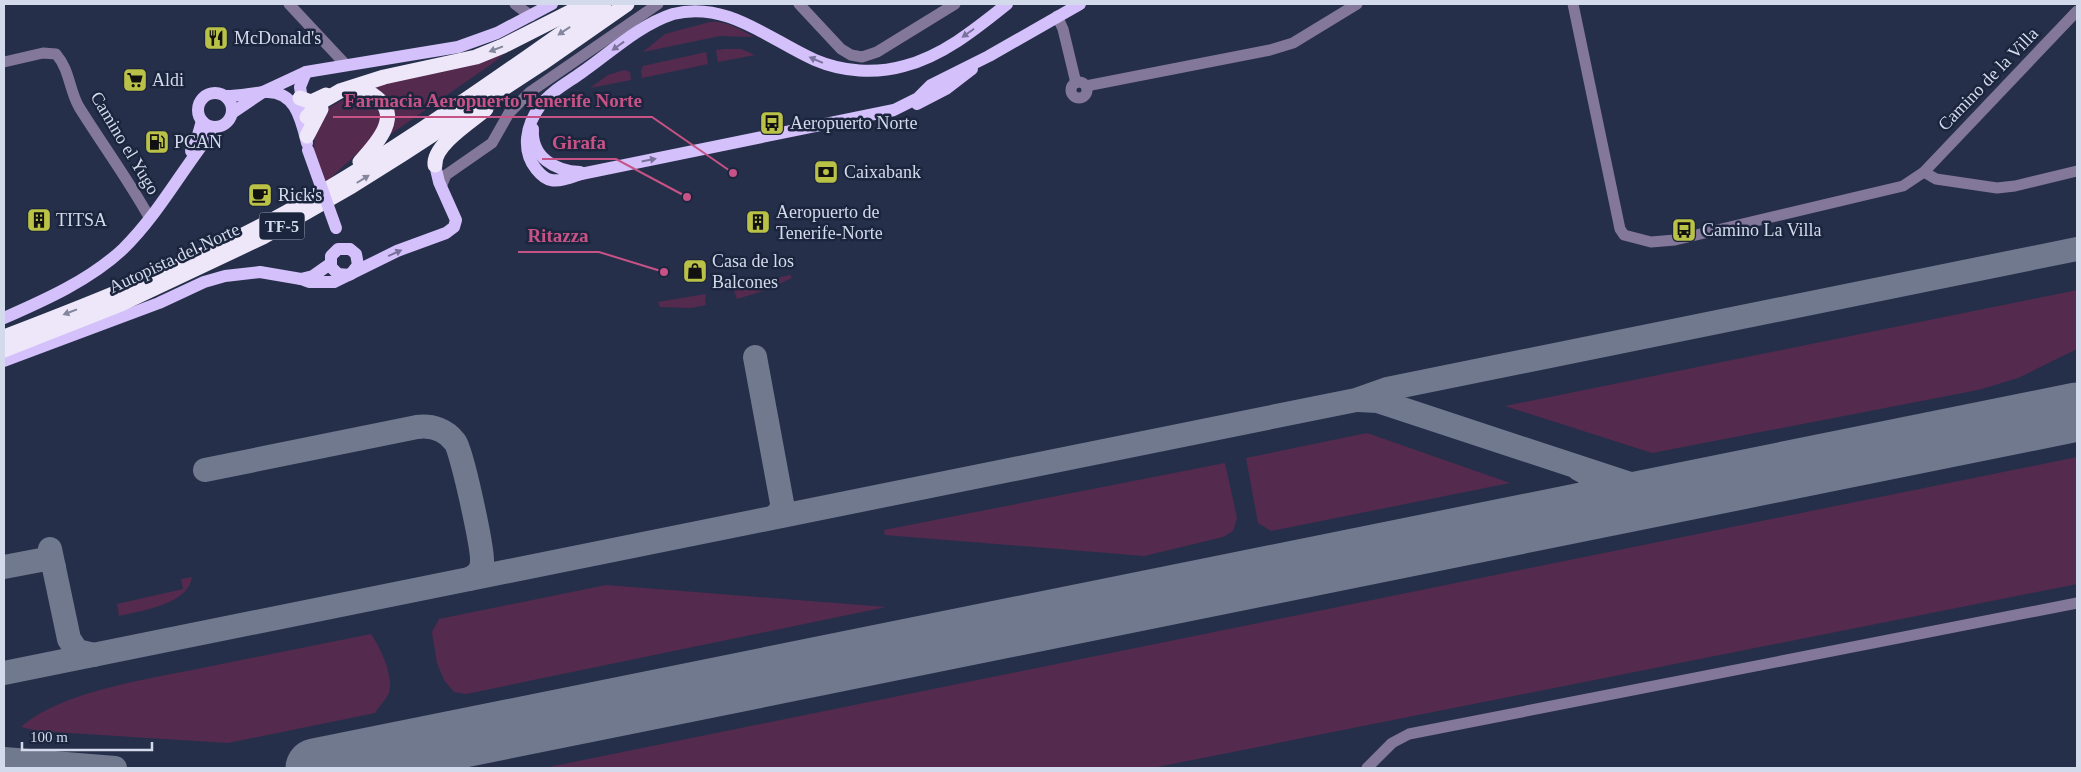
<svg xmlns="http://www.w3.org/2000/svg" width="2081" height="772" font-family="Georgia,serif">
<rect width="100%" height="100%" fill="#262f49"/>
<g fill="#552a4f">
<path d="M710,22C726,20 741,30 754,37L720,36L643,52L665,34Z"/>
<polygon points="510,49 493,63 388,136 394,118 369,87"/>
<polygon points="725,49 741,49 755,55 718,62 716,50"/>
<polygon points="706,52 708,64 642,78 641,71 643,66"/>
<polygon points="624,70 630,72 631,80 590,88 608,75"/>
<polygon points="351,96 365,99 378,108 380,120 373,139 325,183 314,152 315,134 328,108"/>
<polygon points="790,275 792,278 763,291 737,299 733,288"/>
<polygon points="2077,290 2077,349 2018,378 1978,390 1652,453 1505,406"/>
<polygon points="706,294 705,301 706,305 691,308 660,307 658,302"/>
<polygon points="1367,433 1510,483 1271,531 1258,523 1246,458"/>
<polygon points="2077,457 2077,584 1152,768 544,768"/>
<polygon points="1225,463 1237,518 1233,531 1223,537 1144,556 885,535 884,530"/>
<path d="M192,577C189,604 141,611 119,616L117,604L183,589L181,579Z"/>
<polygon points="606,585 886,607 466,694 454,692 444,680 437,663 432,632 439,619"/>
<path d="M371,634C380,647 394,676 389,693C386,699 379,707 375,713L228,743L38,731L21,727C61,691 154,678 207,667C261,656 316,645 371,634Z"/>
</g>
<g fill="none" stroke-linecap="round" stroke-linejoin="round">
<g stroke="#71798f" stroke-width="24">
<polyline points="755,357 782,503 782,508 775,517"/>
<path d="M1358,400L1378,401L1636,486C1663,489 1689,488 1717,485"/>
<polyline points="2069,414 2077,409"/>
<path d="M205,470L417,427C432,425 446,430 455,442C462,451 483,549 482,562C482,570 476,576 469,579"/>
<path d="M1574,514C1597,504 1605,481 1579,469"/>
<polyline points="50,549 69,639 77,651 94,655"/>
<polyline points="4,567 46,559 52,563 54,567"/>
<polyline points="4,673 1356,400 1387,389 2077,249"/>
<polyline points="4,759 115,768"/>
</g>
<polyline stroke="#71798f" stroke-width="59" points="315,768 2077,412"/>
<g stroke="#83779a" stroke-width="11">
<polyline points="289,4 346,65"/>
<polyline points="515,4 531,16"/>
<polyline points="799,4 841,49 851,55 862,57 877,52 955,4"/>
<polyline points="1573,4 1620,229 1624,235 1651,242 1675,240 1903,186 1924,172 2077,11"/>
<polyline points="1057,16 1063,29 1076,83"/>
<path d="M4,62L43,53L56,54C70,70 69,90 79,107C102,144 128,179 149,217"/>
<circle cx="1079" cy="90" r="8"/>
<polyline points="1086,86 1270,50 1293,43 1357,4"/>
<polyline points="1924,172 1936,179 1997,188 2015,186 2077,171"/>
<polyline points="441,187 446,175 492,143 509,113 530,92 658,4"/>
<polyline points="1367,768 1392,743 1409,734 2077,603"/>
</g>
<g stroke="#d4c0fa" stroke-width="12">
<circle cx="215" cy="110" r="17"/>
<path d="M226,96C239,96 252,93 265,92C295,90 301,119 307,143"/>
<polyline points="917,104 946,89 972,69"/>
<polyline points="303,107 300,87 306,72"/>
<polyline points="232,113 263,92 306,72 458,47 497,33 552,4"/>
<path d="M533,129C531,157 555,171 580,172"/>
<polyline points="191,151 196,142 202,121"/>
<path d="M584,173C574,176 561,182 551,180C545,179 540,174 536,169C521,150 526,125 540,106C550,92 567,83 581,73C610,53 639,25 673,14C726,0 770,40 815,60C843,72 876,74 904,66C943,56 977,28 1007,4"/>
<polyline points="576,175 894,110 918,98 931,85 989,56 1080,4"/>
<polyline points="349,275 338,274 331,267 331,256 338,249 350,249 356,254 358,265 351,274"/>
<polyline points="301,279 313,276 330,264"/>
<path d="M4,318C45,300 90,280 123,249C159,214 184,166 216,127"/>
<polyline points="4,361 159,303 204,282 225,276 260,272 301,279 309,282 334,282 397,251 446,233 454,227 456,220 439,182 435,165"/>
</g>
<g stroke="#ede7f9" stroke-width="15">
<path d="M351,91C361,89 370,92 377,98C403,117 374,146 360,162"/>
<polyline points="300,98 311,102 326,95"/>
<polyline points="307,117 321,102 340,91 384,77 476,57 503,46 586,4"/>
<polyline points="307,136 321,109"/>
<path d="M435,165C433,145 472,121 486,109"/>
<path d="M4,337C101,300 196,262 287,212C398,151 500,75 604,4"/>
<polyline points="4,350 121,304 263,237 352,186 403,154 541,64 627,4"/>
</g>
<polyline stroke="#d4c0fa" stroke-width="12" points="308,150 336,228"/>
</g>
<defs><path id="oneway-solid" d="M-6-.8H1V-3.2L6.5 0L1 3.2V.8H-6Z" transform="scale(1.25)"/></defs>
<g fill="#84869c">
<use href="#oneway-solid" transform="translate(564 31) rotate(146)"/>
<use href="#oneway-solid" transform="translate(496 49) rotate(159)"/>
<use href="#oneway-solid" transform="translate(363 179) rotate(-32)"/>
<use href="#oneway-solid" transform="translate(70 312) rotate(159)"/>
</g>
<g fill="#78729c">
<use href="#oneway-solid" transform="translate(968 33) rotate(145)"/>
<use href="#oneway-solid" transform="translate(618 46) rotate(144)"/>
<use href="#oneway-solid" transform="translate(816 60) rotate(-157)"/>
<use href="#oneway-solid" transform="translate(649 160) rotate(-11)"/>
<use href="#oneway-solid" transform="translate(395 253) rotate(-24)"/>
</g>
<defs>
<symbol id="restaurant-square" viewBox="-11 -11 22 22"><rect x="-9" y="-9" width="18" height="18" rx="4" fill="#b9c146" stroke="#1c253e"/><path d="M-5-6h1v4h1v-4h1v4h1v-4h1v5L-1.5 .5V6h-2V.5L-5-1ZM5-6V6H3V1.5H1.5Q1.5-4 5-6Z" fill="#111"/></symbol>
<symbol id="supermarket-square" viewBox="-11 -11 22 22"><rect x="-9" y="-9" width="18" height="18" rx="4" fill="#b9c146" stroke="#1c253e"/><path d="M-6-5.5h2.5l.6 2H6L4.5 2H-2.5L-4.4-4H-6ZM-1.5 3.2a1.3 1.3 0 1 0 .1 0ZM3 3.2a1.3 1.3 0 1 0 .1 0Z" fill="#111"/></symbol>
<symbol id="bus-square" viewBox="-11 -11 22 22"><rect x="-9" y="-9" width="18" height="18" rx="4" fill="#b9c146" stroke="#1c253e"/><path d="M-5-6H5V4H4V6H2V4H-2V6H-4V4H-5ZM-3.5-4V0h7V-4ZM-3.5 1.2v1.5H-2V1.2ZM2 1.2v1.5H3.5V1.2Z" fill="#111"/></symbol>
<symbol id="fuel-square" viewBox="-11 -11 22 22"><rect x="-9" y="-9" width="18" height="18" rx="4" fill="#b9c146" stroke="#1c253e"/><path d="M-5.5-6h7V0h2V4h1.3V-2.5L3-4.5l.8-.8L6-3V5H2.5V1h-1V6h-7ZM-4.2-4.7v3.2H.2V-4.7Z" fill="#111"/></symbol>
<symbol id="bank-square" viewBox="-11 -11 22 22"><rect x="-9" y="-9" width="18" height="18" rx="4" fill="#b9c146" stroke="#1c253e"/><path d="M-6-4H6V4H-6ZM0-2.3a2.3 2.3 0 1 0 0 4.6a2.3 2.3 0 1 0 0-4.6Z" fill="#111"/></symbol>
<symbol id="cafe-square" viewBox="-11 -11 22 22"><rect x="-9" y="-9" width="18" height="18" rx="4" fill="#b9c146" stroke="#1c253e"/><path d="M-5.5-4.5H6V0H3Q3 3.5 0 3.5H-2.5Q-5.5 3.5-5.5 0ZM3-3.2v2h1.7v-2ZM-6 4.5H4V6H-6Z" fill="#111"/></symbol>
<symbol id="building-square" viewBox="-11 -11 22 22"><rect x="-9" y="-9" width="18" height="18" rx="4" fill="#b9c146" stroke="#1c253e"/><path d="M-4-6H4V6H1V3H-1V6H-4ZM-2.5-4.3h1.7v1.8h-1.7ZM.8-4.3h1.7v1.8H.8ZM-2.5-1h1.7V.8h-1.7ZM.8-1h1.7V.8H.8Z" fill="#111"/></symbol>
<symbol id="shop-square" viewBox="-11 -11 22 22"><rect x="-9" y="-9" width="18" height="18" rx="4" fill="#b9c146" stroke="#1c253e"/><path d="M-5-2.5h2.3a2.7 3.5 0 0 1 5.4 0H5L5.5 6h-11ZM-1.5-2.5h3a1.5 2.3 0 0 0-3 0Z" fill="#111"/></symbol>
</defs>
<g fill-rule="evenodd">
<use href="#restaurant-square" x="202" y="24" width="28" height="28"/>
<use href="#supermarket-square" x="121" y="66" width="28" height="28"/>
<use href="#bus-square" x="758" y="109" width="28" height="28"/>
<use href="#fuel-square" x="143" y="128" width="28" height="28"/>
<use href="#bank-square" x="812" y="158" width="28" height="28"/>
<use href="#cafe-square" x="246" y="181" width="28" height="28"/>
<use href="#building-square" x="25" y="206" width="28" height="28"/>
<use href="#building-square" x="744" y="208" width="28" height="28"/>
<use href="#bus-square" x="1670" y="216" width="28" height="28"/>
<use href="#shop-square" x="681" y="257" width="28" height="28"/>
</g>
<g text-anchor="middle" stroke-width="5" stroke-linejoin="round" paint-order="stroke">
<rect fill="#1c253e" stroke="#9ca4b7" stroke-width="1" x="259.5" y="212.5" width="45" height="27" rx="4"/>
<g font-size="16" font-weight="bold" fill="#d3daeb">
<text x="282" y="232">TF-5</text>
</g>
<g font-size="18" fill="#d3daeb" stroke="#1c253e" text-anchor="start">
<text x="234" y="44">McDonald's</text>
<text x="152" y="86">Aldi</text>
<text x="790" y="129">Aeropuerto Norte</text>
<text x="174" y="148">PCAN</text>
<text x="844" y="178">Caixabank</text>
<text x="278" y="201">Rick's</text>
<text x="776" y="218">Aeropuerto de<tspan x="776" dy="21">Tenerife-Norte</tspan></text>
<text x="56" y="226">TITSA</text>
<text x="1702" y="236">Camino La Villa</text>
<text x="712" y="267">Casa de los<tspan x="712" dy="21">Balcones</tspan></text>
</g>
<g font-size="18" fill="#d3daeb" stroke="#1c253e">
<text transform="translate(1988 79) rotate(-46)" y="6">Camino de la Villa</text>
<text transform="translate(125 143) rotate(59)" y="6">Camino el Yugo</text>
<text transform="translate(174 258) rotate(-25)" y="6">Autopista del Norte</text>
</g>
</g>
<path fill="none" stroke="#c75286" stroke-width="2" d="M733 173L652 117H333M687 197L616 159H542M664 272L599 252H518"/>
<g fill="#c75286" stroke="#1c253e" stroke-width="2">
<circle cx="733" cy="173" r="5"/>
<circle cx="687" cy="197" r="5"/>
<circle cx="664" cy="272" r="5"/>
</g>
<g font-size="19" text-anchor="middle" font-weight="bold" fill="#c75286" stroke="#1c253e" stroke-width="5" stroke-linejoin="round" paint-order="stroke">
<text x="493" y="107">Farmacia Aeropuerto Tenerife Norte</text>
<text x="579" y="149">Girafa</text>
<text x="558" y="242">Ritazza</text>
</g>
<rect width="2081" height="772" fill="none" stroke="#d3daeb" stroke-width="10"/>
<path d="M22 742v8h130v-8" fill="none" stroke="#d3daeb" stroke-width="2.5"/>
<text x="30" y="742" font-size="15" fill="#d3daeb" stroke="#1c253e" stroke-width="4" paint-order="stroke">100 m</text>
</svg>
